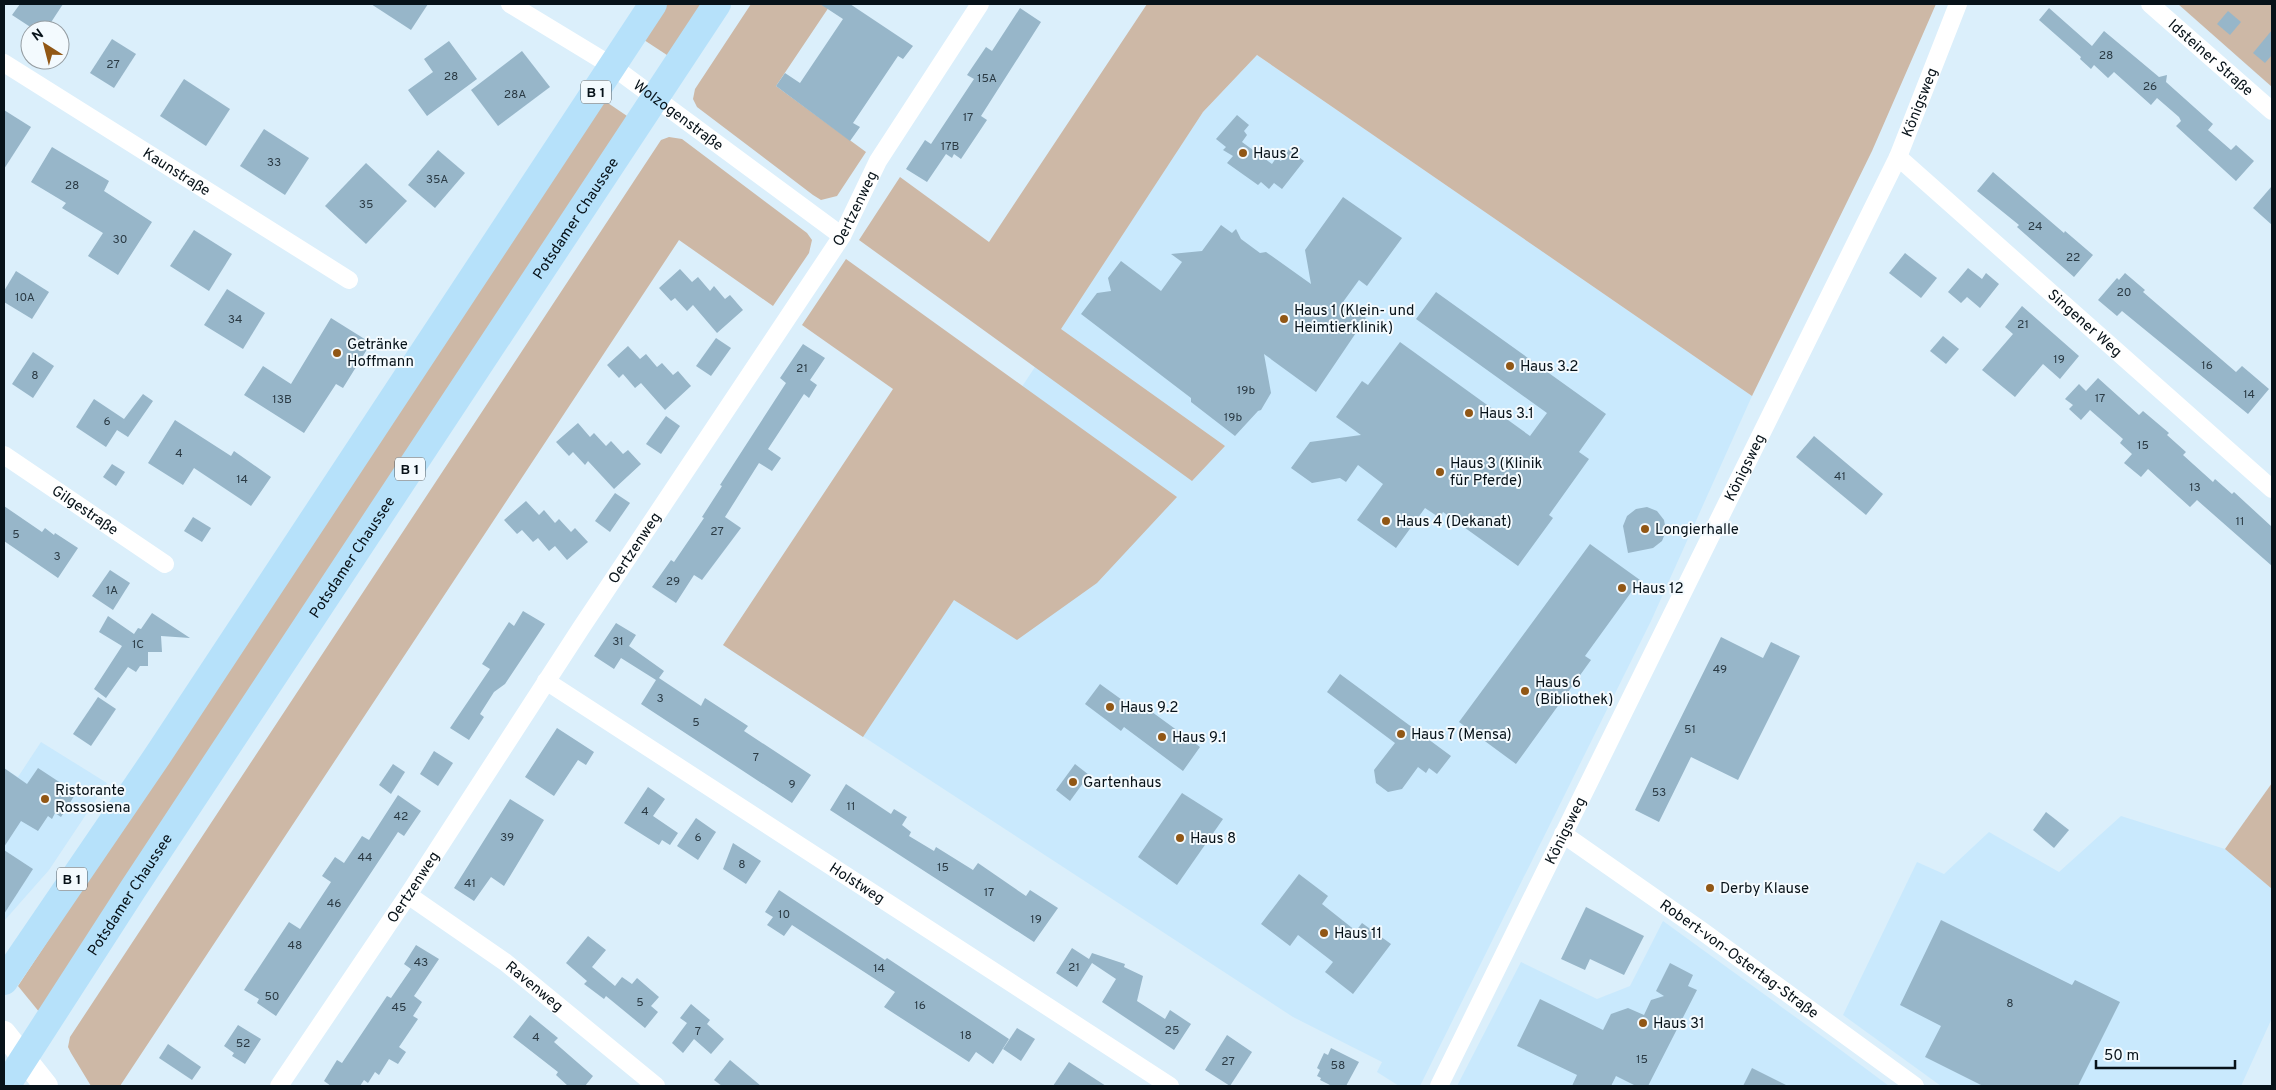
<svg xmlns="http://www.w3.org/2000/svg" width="2276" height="1090" font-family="Overpass,sans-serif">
<rect width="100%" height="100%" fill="#dbeffb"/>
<g fill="#c9e9fd">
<polygon points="1257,55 1752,396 1651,621 1420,1086 1399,1086 1377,1072 1382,1062 1293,1017 723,645 981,449 1203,112"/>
<polygon points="41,742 107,783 49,870 4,921 4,771 5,769 18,777"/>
<polygon points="2121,816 2225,849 2272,889 2272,1018 2241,1086 1941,1086 1843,1015 1917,862 1944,874 1989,832 2059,872"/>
<polygon points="1663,921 1834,1045 1889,1086 1457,1086 1521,962 1597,999 1630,986"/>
</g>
<g fill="#cdb8a6">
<polygon points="664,4 705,4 670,57 641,38"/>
<polygon points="751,4 831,4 776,86 866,152 837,196 821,200 813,195 697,107 693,99 695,89"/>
<polygon points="1147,4 1936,4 1872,151 1752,396 1257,55 1203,112 1061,329 1225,446 1192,481 859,240 900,177 989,242"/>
<polygon points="2178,4 2272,4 2272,87"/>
<polygon points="602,99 630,118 40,1013 18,986"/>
<polygon points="669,137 682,139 807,233 812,240 809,253 773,306 679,240 120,1086 91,1086 71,1053 68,1047 70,1037 661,140"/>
<polygon points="846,259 1177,497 1097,583 1017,640 954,600 863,737 723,645 893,389 802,325"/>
<polygon points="2272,783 2272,889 2225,849"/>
</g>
<g fill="#97b6c9">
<polygon points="20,4 63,4 46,30 35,30 12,15"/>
<polygon points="371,4 428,4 411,30"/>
<polygon points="820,4 850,4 913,46 903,59 898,56 853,123 860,127 850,141 776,86 785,73 800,83 843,19"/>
<polygon points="1020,8 1041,22 981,116 987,120 961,159 954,154 952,158 946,154 927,182 906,169 925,140 931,144 974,79 967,75 986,47 992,51"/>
<polygon points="2049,8 2092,46 2104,31 2159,77 2167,75 2166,82 2213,124 2208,130 2231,150 2236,145 2254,161 2236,181 2176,126 2181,121 2179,117 2157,98 2151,105 2114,72 2108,78 2094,65 2091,69 2080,59 2081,57 2039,20"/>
<polygon points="2228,11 2241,22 2230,35 2217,24"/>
<polygon points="2272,30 2272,55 2265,63 2253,53"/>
<polygon points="112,39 136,54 114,88 90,73"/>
<polygon points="449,41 477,79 427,116 408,90 433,72 424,59"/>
<polygon points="522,51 550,87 498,126 471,90"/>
<polygon points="184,79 230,109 206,146 160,116"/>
<polygon points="4,110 31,127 4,169"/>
<polygon points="1237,115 1249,125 1244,131 1247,135 1242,142 1272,164 1276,158 1281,161 1289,149 1304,161 1282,189 1274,183 1269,189 1261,182 1258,185 1227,163 1233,156 1223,150 1226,147 1216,139"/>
<polygon points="264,129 309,158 285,195 240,166"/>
<polygon points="52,147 109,181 104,191 152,222 118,275 88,256 103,233 62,208 66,203 31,182"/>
<polygon points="438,150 465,173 435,208 408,185"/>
<polygon points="366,163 407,201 366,244 325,206"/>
<polygon points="1993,172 2064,233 2065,231 2093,255 2074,277 2017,227 2019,225 1977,191"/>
<polygon points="2272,186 2272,225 2253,208"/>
<polygon points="1343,197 1402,238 1367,286 1359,280 1343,302 1366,318 1316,392 1264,354 1271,393 1261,410 1258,411 1235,436 1191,402 1191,398 1081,314 1097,293 1111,291 1108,278 1121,261 1161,291 1182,262 1171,254 1202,251 1221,225 1232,233 1236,229 1241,239 1260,253 1266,252 1311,284 1305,250"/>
<polygon points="194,230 232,254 209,291 170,266"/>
<polygon points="1905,253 1937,278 1921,298 1889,273"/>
<polygon points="1968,268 1982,279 1986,273 1999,284 1980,308 1967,297 1961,303 1948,292"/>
<polygon points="680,269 692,282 698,277 710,291 714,286 725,299 730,295 743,310 717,333 693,305 687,311 675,298 671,301 659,288"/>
<polygon points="16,271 49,292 32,319 4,302 4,291"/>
<polygon points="2125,273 2145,290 2143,292 2236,372 2242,366 2269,389 2248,414 2122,311 2117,316 2098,300 2117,278 2119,280"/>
<polygon points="227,289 265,313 243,349 204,325"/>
<polygon points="1436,292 1606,414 1579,452 1589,459 1549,515 1553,518 1518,566 1443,512 1440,518 1425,508 1396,548 1357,520 1383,484 1358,465 1346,482 1340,478 1312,483 1291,468 1310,442 1361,435 1336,417 1362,381 1368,385 1400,342 1530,436 1547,413 1416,319"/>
<polygon points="2022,306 2079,356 2060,379 2043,364 2015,397 1982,370 2013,334 2005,327"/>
<polygon points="331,318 371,343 343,388 336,384 304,433 244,395 263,366 291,384"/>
<polygon points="1943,336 1959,349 1946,364 1930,351"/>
<polygon points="716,338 731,348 711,376 696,366"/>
<polygon points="803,344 825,358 810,380 817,385 809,398 804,394 768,449 781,458 772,471 759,463 725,517 741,528 702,580 694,575 676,603 652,587 671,560 674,562 704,518 702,517 722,486 720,485 786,383 780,378"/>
<polygon points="628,346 640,359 646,354 657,367 662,363 673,375 678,371 691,386 665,410 641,383 635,388 623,374 619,378 607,365"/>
<polygon points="33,352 54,366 33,398 12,384"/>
<polygon points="2098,378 2139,415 2143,411 2169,433 2167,435 2186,452 2183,455 2213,482 2215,479 2232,494 2234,492 2272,527 2272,566 2197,500 2190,507 2148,469 2141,477 2124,463 2132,454 2120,443 2123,439 2090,410 2081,420 2069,409 2073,405 2065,399 2079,384 2086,391"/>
<polygon points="143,394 153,401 128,437 117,430 106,447 76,427 94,399 124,419"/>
<polygon points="666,416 680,426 661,454 646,444"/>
<polygon points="175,420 231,456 234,451 271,477 251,506 194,468 183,485 148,463"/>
<polygon points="578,423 590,437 594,433 606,446 611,441 623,454 628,450 641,464 614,489 588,461 585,465 573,452 569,456 556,442"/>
<polygon points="1814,436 1883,494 1866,515 1796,457"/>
<polygon points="112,464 125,472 116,486 103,477"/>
<polygon points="615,493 630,503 610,532 595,521"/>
<polygon points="526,501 539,515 544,510 555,523 559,519 571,532 575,528 588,542 567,560 555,546 549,551 538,538 533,542 522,530 517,534 504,520"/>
<polygon points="4,506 42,532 45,528 54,535 55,533 78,548 58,578 4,541"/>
<polygon points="1647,507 1657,511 1664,520 1666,531 1662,541 1653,548 1628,553 1623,526 1627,516 1636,509"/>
<polygon points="193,517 211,528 202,542 184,531"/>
<polygon points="1590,544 1640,580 1585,656 1591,660 1516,764 1459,722"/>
<polygon points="110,570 130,583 113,610 92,596"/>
<polygon points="523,611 545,624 505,684 494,692 480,714 484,717 469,740 450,728 490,669 482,664 509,622 514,626"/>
<polygon points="152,613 190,638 161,636 162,652 148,652 148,666 140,666 136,672 128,667 106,698 94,689 122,646 99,632 108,616 134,634 138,628 141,629"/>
<polygon points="616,623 636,635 629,646 664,671 659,678 701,706 705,698 748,726 744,731 811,775 792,803 641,704 656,680 621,658 614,669 594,656"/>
<polygon points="1721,637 1763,658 1771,642 1800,656 1738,780 1691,757 1659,822 1635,810"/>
<polygon points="1340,674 1451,756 1437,774 1429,768 1426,773 1418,767 1402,789 1388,792 1376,783 1374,770 1395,743 1327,692"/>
<polygon points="1100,684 1136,710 1141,704 1200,747 1183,771 1124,727 1121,731 1085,704"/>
<polygon points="98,697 116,709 91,746 73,734"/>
<polygon points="557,728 594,752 586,765 578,760 554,796 525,777"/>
<polygon points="434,751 453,763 438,786 420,774"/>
<polygon points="393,764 405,772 391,794 379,785"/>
<polygon points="1075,764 1089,775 1070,801 1056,790"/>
<polygon points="4,768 27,784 38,768 76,793 61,817 55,813 52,819 48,816 38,831 21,821 4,847"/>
<polygon points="846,784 891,814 894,809 907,817 902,825 911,832 909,836 934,851 936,847 973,870 978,863 1026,896 1030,890 1058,908 1034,942 830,810"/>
<polygon points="648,787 665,799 653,816 678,833 670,845 662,840 659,845 624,823"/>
<polygon points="1182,793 1223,819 1177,885 1138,857"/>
<polygon points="398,795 421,811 404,836 398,832 276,1016 257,1003 259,999 244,990 289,922 300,929 331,882 322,876 335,857 344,863 362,836 369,840"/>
<polygon points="510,799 544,820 504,886 491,877 474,901 454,888"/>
<polygon points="2046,812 2069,830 2054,848 2033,830"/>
<polygon points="696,818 716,832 698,860 677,846"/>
<polygon points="733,843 761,861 746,884 723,869"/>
<polygon points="4,850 33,869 4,914"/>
<polygon points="1299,874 1328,896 1322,904 1356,931 1362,923 1391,944 1353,994 1325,972 1333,962 1298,935 1290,946 1261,924"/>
<polygon points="779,890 885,960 887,958 1009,1039 993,1064 976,1052 969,1062 884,1007 895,992 792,925 784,936 767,925 773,917 765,912"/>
<polygon points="1586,907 1644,936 1624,975 1590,959 1585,970 1561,959"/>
<polygon points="1941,920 2072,985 2075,980 2120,1002 2078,1086 1983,1086 1925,1057 1941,1026 1900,1005"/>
<polygon points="588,936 606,950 592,967 615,986 622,977 632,984 637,978 659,997 651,1006 658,1012 645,1028 606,996 604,999 584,984 587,981 566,963"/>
<polygon points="416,945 439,959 414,996 422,1002 413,1016 418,1019 399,1047 406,1052 398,1064 389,1059 379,1075 375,1072 368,1083 364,1080 360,1086 331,1086 324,1081 337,1060 342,1063 387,996 391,998 411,969 404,964"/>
<polygon points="1072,948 1089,959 1092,953 1125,964 1124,967 1143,976 1137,1001 1165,1019 1170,1010 1191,1024 1174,1050 1102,1002 1116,979 1092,963 1077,987 1056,973"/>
<polygon points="1670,963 1693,975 1688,986 1697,990 1648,1086 1636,1086 1616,1076 1611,1086 1572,1086 1577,1075 1517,1046 1540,999 1603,1030 1611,1014 1628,1008 1644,1015 1651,1000 1664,996 1656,991"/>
<polygon points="691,1004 710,1020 707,1024 724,1039 711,1054 694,1039 683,1053 672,1043 687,1023 680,1018"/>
<polygon points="530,1015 558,1038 554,1042 593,1076 585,1086 568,1086 556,1075 558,1072 513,1037"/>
<polygon points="238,1025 261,1039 245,1064 232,1056 234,1053 224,1046"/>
<polygon points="1017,1028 1035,1039 1021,1061 1003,1049"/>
<polygon points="1227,1035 1252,1052 1230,1086 1205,1070"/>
<polygon points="168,1044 201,1067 192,1080 159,1058"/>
<polygon points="1331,1048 1359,1062 1346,1086 1332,1086 1320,1080 1321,1078 1317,1076 1320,1070 1317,1068 1324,1053 1328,1055"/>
<polygon points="730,1060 761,1086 722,1086 714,1080"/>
<polygon points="1069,1062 1106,1086 1053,1086"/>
<polygon points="1752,1068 1788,1086 1743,1086"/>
</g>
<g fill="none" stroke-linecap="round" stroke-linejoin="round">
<g stroke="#fff" stroke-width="18">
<path id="s1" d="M510,4L612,66L842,236"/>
<path id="s2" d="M2150,4L2272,111"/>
<path id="s3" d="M4,63L349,280"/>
<path id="s4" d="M1898,157L2272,489"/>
<path id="s5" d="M4,455L165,564"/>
<path id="s6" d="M546,681L1170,1086"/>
<path id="s7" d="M1563,834L1702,931L1915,1086"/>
<path id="s8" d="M408,895L505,962L656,1086"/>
<path id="s9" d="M279,1086L408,895L581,628L842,236L878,161L980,4"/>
<path id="s10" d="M1439,1086L1898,157L1958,4"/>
</g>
<polyline stroke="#fff" stroke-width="24" points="4,1033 46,1086"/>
<g stroke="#b6e1fa" stroke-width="28">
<polyline points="4,981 158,755 653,4"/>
<path id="s11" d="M6,1086L133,889L717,4"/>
</g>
</g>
<g fill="#915715" stroke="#f3fafe" stroke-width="2">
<circle cx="1243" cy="153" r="5"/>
<circle cx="1284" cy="319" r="5"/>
<circle cx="337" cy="353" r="5"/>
<circle cx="1510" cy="366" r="5"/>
<circle cx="1469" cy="413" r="5"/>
<circle cx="1440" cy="472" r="5"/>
<circle cx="1386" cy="521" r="5"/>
<circle cx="1645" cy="529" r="5"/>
<circle cx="1622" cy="588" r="5"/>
<circle cx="1525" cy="691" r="5"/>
<circle cx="1110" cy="707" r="5"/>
<circle cx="1401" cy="734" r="5"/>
<circle cx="1162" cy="737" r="5"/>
<circle cx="1073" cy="782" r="5"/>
<circle cx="45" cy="799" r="5"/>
<circle cx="1180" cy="838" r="5"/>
<circle cx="1710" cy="888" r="5"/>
<circle cx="1324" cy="933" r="5"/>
<circle cx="1643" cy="1023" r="5"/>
</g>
<g text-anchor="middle" stroke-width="4" stroke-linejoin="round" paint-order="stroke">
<g font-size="12" fill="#2b3b45">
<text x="2106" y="59">28</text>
<text x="113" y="68">27</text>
<text x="451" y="80">28</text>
<text x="987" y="82">15A</text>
<text x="2150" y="90">26</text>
<text x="515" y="98">28A</text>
<text x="968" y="121">17</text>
<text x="950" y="150">17B</text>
<text x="274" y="166">33</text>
<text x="437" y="183">35A</text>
<text x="72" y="189">28</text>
<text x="366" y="208">35</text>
<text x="2035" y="230">24</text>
<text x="120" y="243">30</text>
<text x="2073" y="261">22</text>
<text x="2124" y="296">20</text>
<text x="25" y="301">10A</text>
<text x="235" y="323">34</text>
<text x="2023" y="328">21</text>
<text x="2059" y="363">19</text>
<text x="2207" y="369">16</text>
<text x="802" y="372">21</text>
<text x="35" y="379">8</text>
<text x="1246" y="394">19b</text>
<text x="2249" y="398">14</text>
<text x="2100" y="402">17</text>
<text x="282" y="403">13B</text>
<text x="1233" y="421">19b</text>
<text x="107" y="425">6</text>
<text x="2143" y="449">15</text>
<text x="179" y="457">4</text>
<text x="1840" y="480">41</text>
<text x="242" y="483">14</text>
<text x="2195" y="491">13</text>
<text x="2240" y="525">11</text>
<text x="717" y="535">27</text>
<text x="16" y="538">5</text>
<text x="57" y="560">3</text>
<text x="673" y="585">29</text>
<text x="112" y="594">1A</text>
<text x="618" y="645">31</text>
<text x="138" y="648">1C</text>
<text x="1720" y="673">49</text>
<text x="660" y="702">3</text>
<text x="696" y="726">5</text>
<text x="1690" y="733">51</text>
<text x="756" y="761">7</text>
<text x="792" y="788">9</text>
<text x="1659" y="796">53</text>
<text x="851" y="810">11</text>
<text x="645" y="815">4</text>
<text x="401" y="820">42</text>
<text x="507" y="841">39</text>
<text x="698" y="841">6</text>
<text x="365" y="861">44</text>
<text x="742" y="868">8</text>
<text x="943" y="871">15</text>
<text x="470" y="887">41</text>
<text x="989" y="896">17</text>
<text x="334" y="907">46</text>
<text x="784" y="918">10</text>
<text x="1036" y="923">19</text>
<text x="295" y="949">48</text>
<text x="421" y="966">43</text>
<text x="1074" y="971">21</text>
<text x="879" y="972">14</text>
<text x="272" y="1000">50</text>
<text x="640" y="1006">5</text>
<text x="2010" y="1007">8</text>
<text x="920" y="1009">16</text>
<text x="399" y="1011">45</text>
<text x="1172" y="1034">25</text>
<text x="698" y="1035">7</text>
<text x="966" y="1039">18</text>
<text x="536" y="1041">4</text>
<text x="243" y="1047">52</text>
<text x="1642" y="1063">15</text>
<text x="1228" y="1065">27</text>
<text x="1338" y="1069">58</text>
</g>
<g fill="#f3fafe" stroke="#4e585e" stroke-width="1">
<rect x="581" y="80.5" width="30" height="23" rx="4"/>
<rect x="395" y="457.5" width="30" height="23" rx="4"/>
<rect x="57" y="867.5" width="30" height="23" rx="4"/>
</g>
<g font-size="14" font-weight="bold" fill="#071219">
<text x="596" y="97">B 1</text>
<text x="410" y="474">B 1</text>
<text x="72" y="884">B 1</text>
</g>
<g font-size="15" fill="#071219" stroke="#f3fafe">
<text dy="5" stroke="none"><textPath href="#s2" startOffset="81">Idsteiner Straße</textPath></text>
<text dy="5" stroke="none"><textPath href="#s10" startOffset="1095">Königsweg</textPath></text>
<text dy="5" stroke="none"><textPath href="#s1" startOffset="202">Wolzogenstraße</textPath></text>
<text dy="5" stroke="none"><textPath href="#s3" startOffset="204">Kaunstraße</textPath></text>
<text dy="5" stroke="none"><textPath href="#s9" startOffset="1050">Oertzenweg</textPath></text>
<text dy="5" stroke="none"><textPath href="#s11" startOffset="1038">Potsdamer Chaussee</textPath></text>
<text dy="5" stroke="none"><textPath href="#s4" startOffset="250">Singener Weg</textPath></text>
<text dy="5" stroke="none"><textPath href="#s10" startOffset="690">Königsweg</textPath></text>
<text dy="5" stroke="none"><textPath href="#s5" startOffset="98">Gilgestraße</textPath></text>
<text dy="5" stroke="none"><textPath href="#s9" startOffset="645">Oertzenweg</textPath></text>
<text dy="5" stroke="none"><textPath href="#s11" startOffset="632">Potsdamer Chaussee</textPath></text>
<text dy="5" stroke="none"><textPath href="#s10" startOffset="285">Königsweg</textPath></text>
<text dy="5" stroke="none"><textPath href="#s6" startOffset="371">Holstweg</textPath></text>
<text dy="5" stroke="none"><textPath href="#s9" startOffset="240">Oertzenweg</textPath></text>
<text dy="5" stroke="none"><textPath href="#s11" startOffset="228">Potsdamer Chaussee</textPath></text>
<text dy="5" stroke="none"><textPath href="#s7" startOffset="216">Robert-von-Ostertag-Straße</textPath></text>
<text dy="5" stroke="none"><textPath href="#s8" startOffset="156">Ravenweg</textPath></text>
</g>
<g font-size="15" fill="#071219" stroke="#f3fafe" text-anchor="start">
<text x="1253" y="158">Haus 2</text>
<text x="1294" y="315">Haus 1 (Klein- und<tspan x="1294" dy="17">Heimtierklinik)</tspan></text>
<text x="347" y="349">Getränke<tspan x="347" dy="17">Hoffmann</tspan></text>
<text x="1520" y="371">Haus 3.2</text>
<text x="1479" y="418">Haus 3.1</text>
<text x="1450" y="468">Haus 3 (Klinik<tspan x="1450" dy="17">für Pferde)</tspan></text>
<text x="1396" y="526">Haus 4 (Dekanat)</text>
<text x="1655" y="534">Longierhalle</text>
<text x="1632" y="593">Haus 12</text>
<text x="1535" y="687">Haus 6<tspan x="1535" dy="17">(Bibliothek)</tspan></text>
<text x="1120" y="712">Haus 9.2</text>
<text x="1411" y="739">Haus 7 (Mensa)</text>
<text x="1172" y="742">Haus 9.1</text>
<text x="1083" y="787">Gartenhaus</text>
<text x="55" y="795">Ristorante<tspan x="55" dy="17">Rossosiena</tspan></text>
<text x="1190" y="843">Haus 8</text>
<text x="1720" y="893">Derby Klause</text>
<text x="1334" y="938">Haus 11</text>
<text x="1653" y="1028">Haus 31</text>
</g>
</g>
<rect width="2276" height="1090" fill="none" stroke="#071219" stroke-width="10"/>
<g transform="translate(45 45) rotate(324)"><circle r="24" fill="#f3fafe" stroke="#959da2"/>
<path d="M0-4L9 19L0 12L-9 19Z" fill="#915715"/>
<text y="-8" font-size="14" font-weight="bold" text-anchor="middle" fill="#071219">N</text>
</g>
<path d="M2096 1060v8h139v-8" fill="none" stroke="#071219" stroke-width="2.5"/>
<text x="2104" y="1060" font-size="15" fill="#071219" stroke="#f3fafe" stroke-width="4" paint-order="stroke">50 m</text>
</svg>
